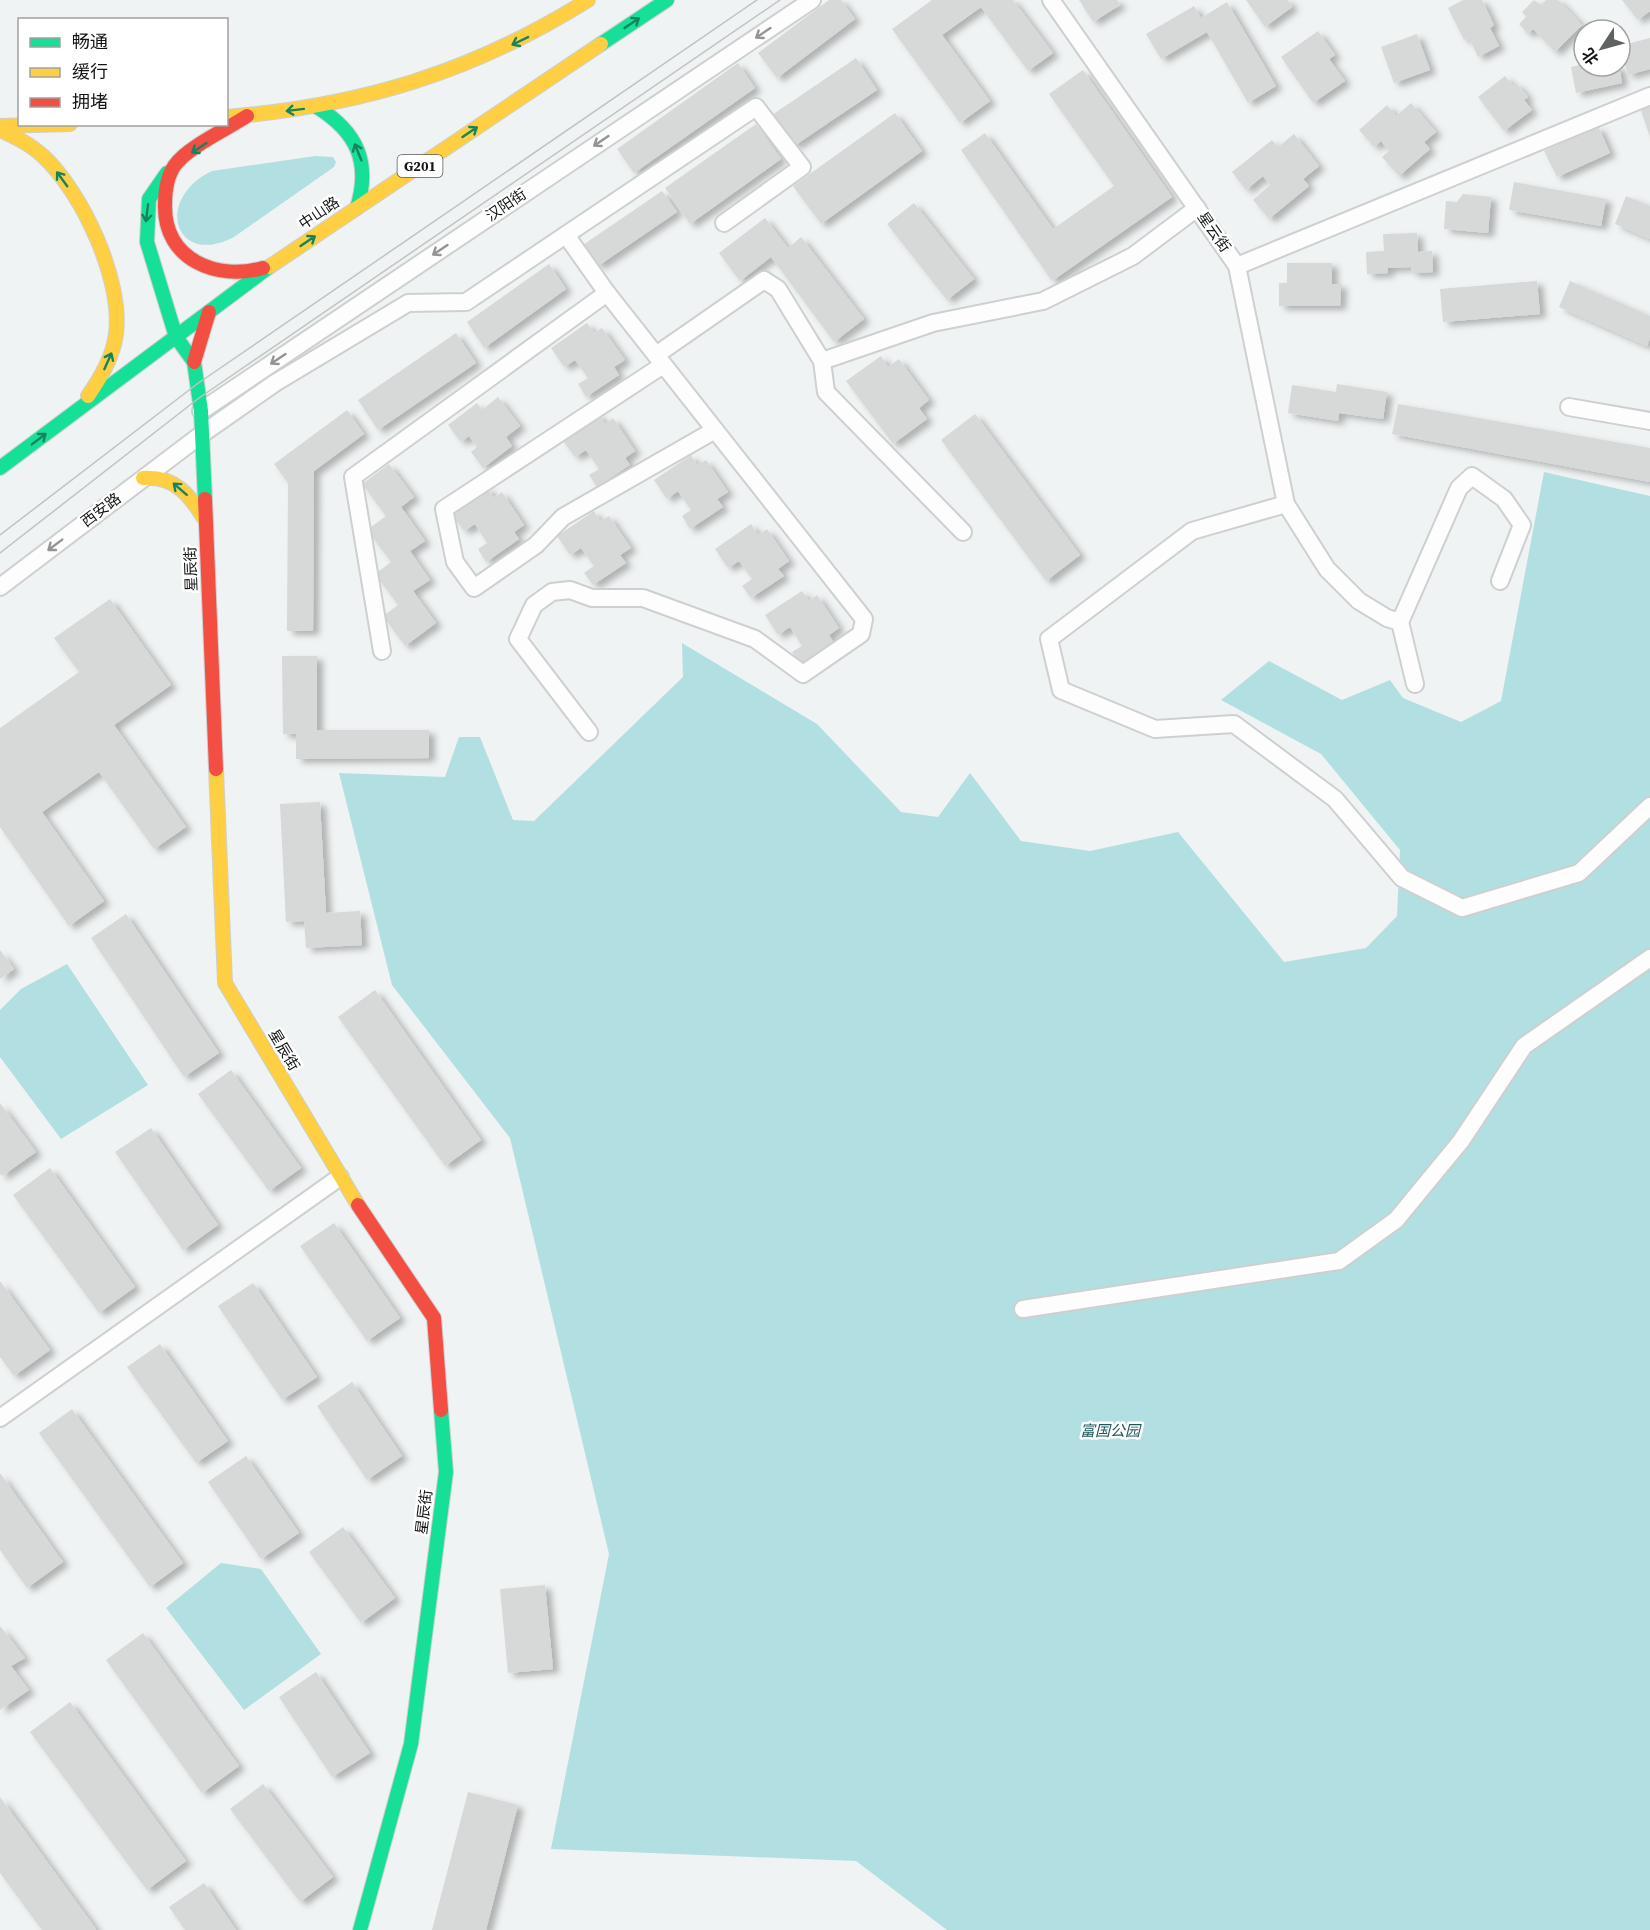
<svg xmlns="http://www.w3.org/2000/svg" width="1650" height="1930" font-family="'Source Serif 4','Noto Sans SC',serif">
<defs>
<filter id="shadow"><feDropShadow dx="6" dy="4" stdDeviation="3" flood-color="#0004"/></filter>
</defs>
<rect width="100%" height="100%" fill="#f0f3f3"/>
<g fill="#b2dfe2">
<path d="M315,156L333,157L336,162L334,167L234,237C175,268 153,199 212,171Z"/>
<polygon points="1544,472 1650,496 1650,1930 947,1930 856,1861 551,1849 609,1554 510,1138 392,985 339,773 445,777 459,737 480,737 513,820 534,821 683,677 682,643 817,724 901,812 938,817 970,773 1021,841 1090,851 1178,832 1284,962 1366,948 1397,916 1400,850 1321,754 1221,700 1269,661 1342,700 1390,680 1403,698 1461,722 1501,701"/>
<polygon points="67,964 148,1085 61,1139 0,1057 0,1010 21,989"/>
<polygon points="221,1563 261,1569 321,1654 244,1710 166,1608"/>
</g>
<g fill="#d7d8d8" filter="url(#shadow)">
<polygon points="829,0 841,0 855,19 777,78 758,53"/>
<polygon points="932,0 1013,0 1053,53 1028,71 981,7 942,35 990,101 960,123 892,29"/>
<polygon points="1079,0 1117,0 1120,5 1093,22"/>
<polygon points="1246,0 1288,0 1292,7 1265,27"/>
<polygon points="1463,0 1482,0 1494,25 1490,28 1499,46 1478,57 1469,38 1464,40 1448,8"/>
<polygon points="1534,0 1541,5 1546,0 1558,0 1582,25 1555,52 1533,29 1528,34 1519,24 1526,17 1522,12"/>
<polygon points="1622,0 1650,0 1650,11 1638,20"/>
<polygon points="1227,2 1276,86 1248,103 1207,32 1161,59 1146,34 1194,6 1201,18"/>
<polygon points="1318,31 1335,55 1329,59 1345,81 1313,103 1281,57"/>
<polygon points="1417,34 1430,70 1394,83 1381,47"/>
<polygon points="1650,38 1650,69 1628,75 1620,46"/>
<polygon points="856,58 877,90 794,146 772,115"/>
<polygon points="738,63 755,88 634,173 617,149"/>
<polygon points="1584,64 1619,66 1622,83 1576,93 1571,67"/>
<polygon points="1083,70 1172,197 1052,281 961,150 985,133 1053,229 1114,186 1049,94"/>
<polygon points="1505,76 1513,86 1516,83 1528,97 1524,100 1532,110 1504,131 1478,97"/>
<polygon points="1650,101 1650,137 1639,105"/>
<polygon points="1411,103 1436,132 1424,142 1430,149 1399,176 1382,157 1389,151 1381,141 1374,147 1359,130 1387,105 1396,116"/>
<polygon points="895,113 922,151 821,224 793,186"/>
<polygon points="756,124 781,159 690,224 665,188"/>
<polygon points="1598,126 1610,153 1557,177 1544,151"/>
<polygon points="1294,134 1319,166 1303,179 1309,186 1269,219 1253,200 1270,185 1263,176 1246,190 1232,172 1272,140 1278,147"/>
<polygon points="1514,182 1606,199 1601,226 1509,210"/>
<polygon points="662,191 677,212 598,266 583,245"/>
<polygon points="1463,194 1491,197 1488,233 1444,229 1446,201 1457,202"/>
<polygon points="1626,196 1650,206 1650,239 1615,224"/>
<polygon points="914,203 974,279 947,300 887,224"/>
<polygon points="765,218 788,248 801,237 864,319 834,342 771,257 740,281 719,253"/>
<polygon points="1417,233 1418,252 1432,251 1433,272 1412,273 1411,267 1388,268 1388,273 1367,274 1366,252 1384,251 1383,234"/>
<polygon points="1287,263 1332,263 1332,284 1341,284 1340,306 1279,306 1279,283 1287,283"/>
<polygon points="549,264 566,289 484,348 467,322"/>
<polygon points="1537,281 1540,314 1443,322 1440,289"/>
<polygon points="1570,281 1650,316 1650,338 1647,346 1559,307"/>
<polygon points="587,323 594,333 602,328 625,360 614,367 619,375 586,397 578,384 588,378 575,360 564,367 551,348"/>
<polygon points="456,333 476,363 378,430 358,400"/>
<polygon points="881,356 888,367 899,359 929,400 919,408 927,419 893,444 846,381"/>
<polygon points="1337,384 1387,392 1383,419 1339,413 1338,421 1288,413 1292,385 1336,392"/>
<polygon points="498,397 520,426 506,437 512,446 483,468 471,452 477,447 469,436 461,442 448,425 477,403 482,410"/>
<polygon points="1398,404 1650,448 1650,482 1392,434"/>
<polygon points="347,410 364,434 314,471 313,631 287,631 288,483 274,464"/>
<polygon points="598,413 605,424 613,418 635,451 625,458 630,465 597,487 589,475 599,469 586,450 575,457 561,438"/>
<polygon points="975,414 1080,555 1046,581 941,440"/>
<polygon points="691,455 697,465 706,460 728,492 717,499 723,507 690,529 682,516 691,510 678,491 667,499 654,480"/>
<polygon points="389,464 414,497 401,507 425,541 410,551 430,580 413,591 436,623 405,646 383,616 398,605 375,574 391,562 367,530 386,516 362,484"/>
<polygon points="487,487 494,498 502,492 524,525 514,532 519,539 486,562 478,549 487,543 475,524 464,531 450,512"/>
<polygon points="594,511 600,521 609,516 631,548 620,555 626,563 593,585 584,573 594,566 581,548 570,555 557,536"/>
<polygon points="751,524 758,535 767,529 789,561 778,569 784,576 751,598 742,586 752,579 739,561 728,568 715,549"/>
<polygon points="802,591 809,601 817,595 839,628 829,635 834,643 801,665 792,652 802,646 790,627 778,635 765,615"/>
<polygon points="110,599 171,685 114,725 186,827 154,849 99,772 42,812 104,901 69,926 0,827 0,728 79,672 54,638"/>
<polygon points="282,656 317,656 317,730 429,730 429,758 296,759 296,734 283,734"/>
<polygon points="320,802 326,913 360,911 362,945 306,948 304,921 286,922 280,804"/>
<polygon points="126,914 219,1053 184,1077 91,938"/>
<polygon points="0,950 14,969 0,979"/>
<polygon points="375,990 481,1140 445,1166 338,1017"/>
<polygon points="231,1070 301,1168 269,1191 198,1094"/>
<polygon points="0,1103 36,1152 2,1176 0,1174"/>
<polygon points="151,1128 218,1225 183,1250 115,1152"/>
<polygon points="50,1168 135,1287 99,1313 13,1195"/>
<polygon points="334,1223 400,1318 367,1341 300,1246"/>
<polygon points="0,1281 50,1350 14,1376 0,1357"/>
<polygon points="253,1283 317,1377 282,1400 218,1306"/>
<polygon points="160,1344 228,1441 196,1463 127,1367"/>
<polygon points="352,1382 402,1456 367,1480 317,1406"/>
<polygon points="72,1409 183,1563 150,1587 39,1433"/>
<polygon points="246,1456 299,1533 261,1559 208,1482"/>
<polygon points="0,1473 63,1562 27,1588 0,1550"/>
<polygon points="343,1527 395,1598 361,1623 309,1552"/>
<polygon points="545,1585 553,1669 508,1673 500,1589"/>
<polygon points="0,1626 25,1658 11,1666 29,1690 0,1710"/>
<polygon points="143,1633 239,1766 202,1793 106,1660"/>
<polygon points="316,1672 370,1753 332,1777 279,1697"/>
<polygon points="70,1702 186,1861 147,1890 30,1732"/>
<polygon points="263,1784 333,1877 300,1902 230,1809"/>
<polygon points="468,1792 518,1805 486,1930 432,1930"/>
<polygon points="0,1797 96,1929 95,1930 42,1930 0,1873"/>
<polygon points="204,1883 236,1930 185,1930 169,1907"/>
</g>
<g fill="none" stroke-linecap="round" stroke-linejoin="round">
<defs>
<g id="street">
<polyline points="1051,0 1237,266 1286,504 1327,569 1359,601 1387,618 1400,622 1415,684"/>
<polyline points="566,235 607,293 864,619 861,634 803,674 755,639 643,598 592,598 570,590 552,592 534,605 518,639 589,732"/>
<polyline points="1237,266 1650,96"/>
<polyline points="656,355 764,280 778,289 822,361 826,392 963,532"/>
<polyline points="822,361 933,323 1043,301 1133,256 1197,208"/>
<polyline points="663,365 444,509 455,562 474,588 536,545 563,517 715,430"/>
<polyline points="1569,407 1650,421"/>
<polyline points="201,411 812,0"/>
<polyline points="1286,504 1192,531 1049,639 1061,690 1155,729 1234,724 1335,799 1402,878 1462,908 1579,873 1650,806"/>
<polyline points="0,587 202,434 275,383 408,303 466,302 756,107 802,167 724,223"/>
<polyline points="1400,622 1459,488 1472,476 1504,499 1522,525 1500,581"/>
<polyline points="382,651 353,477 607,293"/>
<polyline points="1023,1309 1339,1261 1396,1220 1461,1141 1524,1046 1650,958"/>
<polyline points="0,1418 340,1177"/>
</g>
<g id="fast">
<polyline points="601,44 667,0"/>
<path d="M317,107C357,132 371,162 357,208"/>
<polyline points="167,173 149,199 147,242 176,337 194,362 201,411 205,499"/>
<polyline points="0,468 269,267"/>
<polyline points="360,1930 411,1744 446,1472 441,1410"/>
</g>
<g id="slow">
<path d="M226,117C361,106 473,72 588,0"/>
<polyline points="0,126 70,124"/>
<path d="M0,130C15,137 30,144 43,156C82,192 123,280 116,334C113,357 101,377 88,396"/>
<polyline points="269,267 601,44"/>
<path d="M143,478C175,476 190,495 205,520"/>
<polyline points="216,769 225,983 358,1205"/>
</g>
<g id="jam">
<path d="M247,116C227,129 188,147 175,165C167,176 165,192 165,205C164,260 217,281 263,268"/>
<polyline points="194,362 209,312"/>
<polyline points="205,499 216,769"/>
<polyline points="358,1205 434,1318 441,1410"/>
</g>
</defs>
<use href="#street" stroke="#ced0d0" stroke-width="20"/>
<use href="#fast" stroke="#ced0d0" stroke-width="16"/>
<use href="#slow" stroke="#ced0d0" stroke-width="16"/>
<use href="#jam" stroke="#ced0d0" stroke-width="16"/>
<use href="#street" stroke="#fdfdfd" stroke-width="16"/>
<use href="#fast" stroke="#16e098" stroke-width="14"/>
<use href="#slow" stroke="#ffcf43" stroke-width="14"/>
<use href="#jam" stroke="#f24e42" stroke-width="14"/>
<g stroke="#c1c2c2" stroke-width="1.5">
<polyline points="0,535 197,384 757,0"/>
<polyline points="0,553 199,398 780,0"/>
</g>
</g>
<defs><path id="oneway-shaft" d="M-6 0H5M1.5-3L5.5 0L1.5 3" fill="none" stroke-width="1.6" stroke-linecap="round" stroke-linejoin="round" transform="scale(1.5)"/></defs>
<g stroke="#15845d">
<use href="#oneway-shaft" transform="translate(632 23) rotate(-34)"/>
<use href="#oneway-shaft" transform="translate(520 41) rotate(154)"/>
<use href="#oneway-shaft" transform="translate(295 110) rotate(173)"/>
<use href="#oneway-shaft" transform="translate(470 132) rotate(-34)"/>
<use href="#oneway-shaft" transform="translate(199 148) rotate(146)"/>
<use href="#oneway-shaft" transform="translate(358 152) rotate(-112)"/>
<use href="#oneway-shaft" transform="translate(62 179) rotate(-126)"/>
<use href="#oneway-shaft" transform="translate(147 213) rotate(97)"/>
<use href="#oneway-shaft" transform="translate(308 241) rotate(-34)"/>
<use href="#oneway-shaft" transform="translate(108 361) rotate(-66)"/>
<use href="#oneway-shaft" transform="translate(39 439) rotate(-37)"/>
<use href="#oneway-shaft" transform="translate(180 489) rotate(-139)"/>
</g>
<g stroke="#949494">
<use href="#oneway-shaft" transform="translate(763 33) rotate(146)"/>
<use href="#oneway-shaft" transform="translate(601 141) rotate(146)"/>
<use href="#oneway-shaft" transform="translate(440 250) rotate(146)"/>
<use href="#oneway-shaft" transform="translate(278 359) rotate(146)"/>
<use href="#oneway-shaft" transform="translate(55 545) rotate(143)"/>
</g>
<g text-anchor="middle" stroke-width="5" stroke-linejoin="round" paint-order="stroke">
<rect fill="#fff" stroke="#5a5a5a" stroke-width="1.5" x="397.5" y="155" width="45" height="22" rx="4.5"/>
<g font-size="14" font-weight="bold" fill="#131414">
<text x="420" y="171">G201</text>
</g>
<g font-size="15" fill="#131414" stroke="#fff">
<text transform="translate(506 205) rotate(-34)" y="5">汉阳街</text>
<text transform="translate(319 213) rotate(-34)" y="5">中山路</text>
<text transform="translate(1214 232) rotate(55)" y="5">星云街</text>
<text transform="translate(101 510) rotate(-37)" y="5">西安路</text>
<text transform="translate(191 569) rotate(-92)" y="5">星辰街</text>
<text transform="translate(284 1050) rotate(59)" y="5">星辰街</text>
<text transform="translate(424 1512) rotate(-83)" y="5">星辰街</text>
</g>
<g font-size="15" font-style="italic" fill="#1e575b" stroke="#fff">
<text x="1110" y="1436">富国公园</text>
</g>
</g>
<rect x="18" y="18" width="210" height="108" fill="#ffffff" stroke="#a1a1a1" stroke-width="1.5"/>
<rect x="30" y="38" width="30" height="9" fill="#16e098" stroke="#a1a1a1" stroke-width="1.5"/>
<text x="72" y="48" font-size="18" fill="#131414">畅通</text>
<rect x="30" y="68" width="30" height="9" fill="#ffcf43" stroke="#a1a1a1" stroke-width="1.5"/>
<text x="72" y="78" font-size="18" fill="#131414">缓行</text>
<rect x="30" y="98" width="30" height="9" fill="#f24e42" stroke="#a1a1a1" stroke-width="1.5"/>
<text x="72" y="108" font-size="18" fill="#131414">拥堵</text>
<g transform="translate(1602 48) rotate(234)"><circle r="28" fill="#ffffff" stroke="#a1a1a1" stroke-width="1.5"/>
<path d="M0-4.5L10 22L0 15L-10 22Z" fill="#606262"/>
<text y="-9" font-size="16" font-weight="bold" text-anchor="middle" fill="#131414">北</text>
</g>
</svg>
